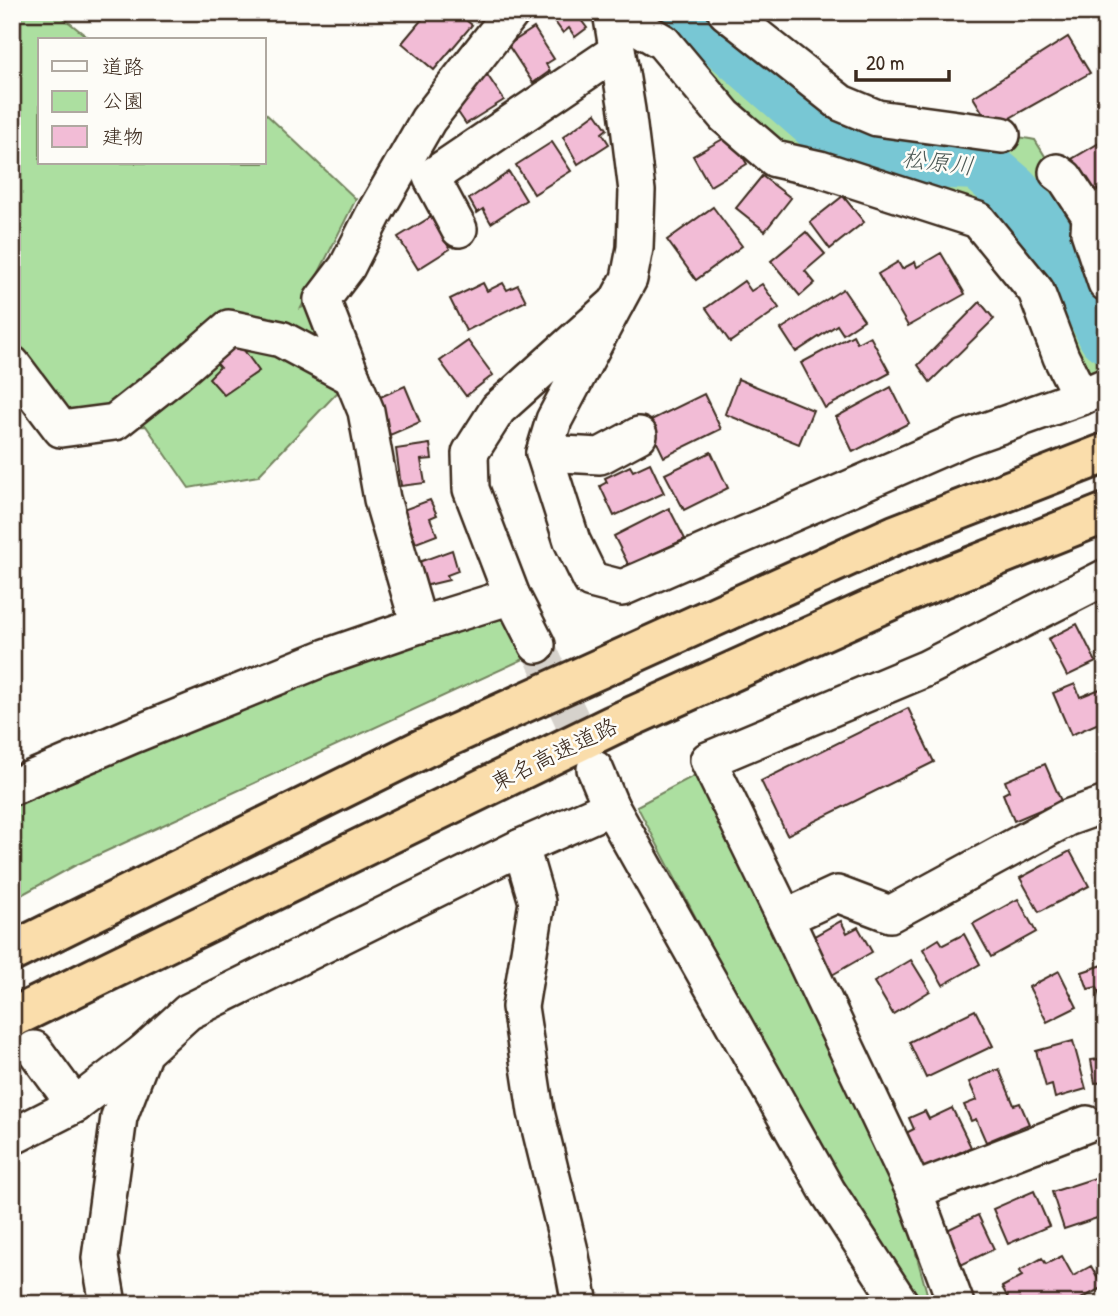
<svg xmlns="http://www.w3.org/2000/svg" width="1118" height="1316" font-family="'Patrick Hand','Klee One',sans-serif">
<rect width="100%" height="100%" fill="#fdfcf7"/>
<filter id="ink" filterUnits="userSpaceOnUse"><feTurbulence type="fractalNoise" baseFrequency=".0143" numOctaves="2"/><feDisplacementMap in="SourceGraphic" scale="14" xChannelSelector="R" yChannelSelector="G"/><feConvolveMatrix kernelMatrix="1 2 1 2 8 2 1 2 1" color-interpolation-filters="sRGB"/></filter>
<g filter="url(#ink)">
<g fill="#acdfa0" stroke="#74845f" stroke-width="2">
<polygon points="12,12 56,12 91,40 40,40 40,163 264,163 264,112 356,199 301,308 314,302 352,377 258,476 189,488 146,426 61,429 12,341"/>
<polygon points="623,12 723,12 828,101 1035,140 1106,255 1106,367 1079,376 1005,241 769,154"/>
<polygon points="481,613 507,620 528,657 74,866 12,900 12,790"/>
<polygon points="699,773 900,1196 930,1304 881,1304 834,1180 637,806"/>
</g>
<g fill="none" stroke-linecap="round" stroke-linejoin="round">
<polyline stroke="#78c7d4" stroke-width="56" points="688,12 709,28 818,123 900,159 978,162 1012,191 1068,256 1106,335"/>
</g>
<g fill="#f2bcd6" stroke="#3b2a1e" stroke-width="2">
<polygon points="428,12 456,12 472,25 434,70 402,43"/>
<polygon points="548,12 575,12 587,28 575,37 569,28 563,33"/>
<polygon points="534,28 554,59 546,64 550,71 533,83 508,45"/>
<polygon points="1068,37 1090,73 992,128 973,97"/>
<polygon points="486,73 504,100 466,124 451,102"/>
<polygon points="596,113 607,129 602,133 609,144 578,164 563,137"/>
<polygon points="730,135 747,164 710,186 693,156"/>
<polygon points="1106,139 1106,192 1093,199 1072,159"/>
<polygon points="552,142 571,171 534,194 516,165"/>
<polygon points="509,172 526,200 491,223 483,209 477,213 469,199"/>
<polygon points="762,176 791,198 765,231 736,208"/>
<polygon points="843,196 864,222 830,249 810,222"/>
<polygon points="713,207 742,246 696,280 667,240"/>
<polygon points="431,217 450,249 418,269 398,237"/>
<polygon points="806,232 825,254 805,271 815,283 800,296 771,261"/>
<polygon points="941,253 965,294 908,326 878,274 898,262 902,269 915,262 917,267"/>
<polygon points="744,281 751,291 762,284 779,308 730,342 706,308"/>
<polygon points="483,283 487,291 503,283 507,290 518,285 526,301 466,331 450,299"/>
<polygon points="843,289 864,320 843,334 837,325 796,352 781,329"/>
<polygon points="980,302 994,319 930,382 918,365"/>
<polygon points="853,335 857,343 870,336 890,373 825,408 801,363"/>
<polygon points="468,341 493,375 466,396 440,361"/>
<polygon points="238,342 259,371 224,395 209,378 220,367 214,360"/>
<polygon points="738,379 813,410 799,444 725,414"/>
<polygon points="405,386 420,422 390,435 378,398"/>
<polygon points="891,387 909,423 853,452 836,417"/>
<polygon points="704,394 721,429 664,457 647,422"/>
<polygon points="430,444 432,459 421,460 425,483 401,486 396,449"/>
<polygon points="711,452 728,488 684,510 665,474"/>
<polygon points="650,463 664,493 614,516 600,486 607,482 605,478 630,466 633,471"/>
<polygon points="430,500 437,515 430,518 437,535 416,543 403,510"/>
<polygon points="669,508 685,539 629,566 614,536"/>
<polygon points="452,550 458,571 447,575 449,580 424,586 416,563"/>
<polygon points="1077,624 1096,662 1067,676 1048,639"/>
<polygon points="1075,684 1080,697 1105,687 1106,720 1071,735 1053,693"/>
<polygon points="908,708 934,762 787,835 761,781"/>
<polygon points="1045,764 1061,801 1014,821 1003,794 1009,791 1005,781"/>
<polygon points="1070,851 1089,886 1039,912 1020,878"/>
<polygon points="1018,899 1036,932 991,957 973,924"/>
<polygon points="841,921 847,933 858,927 872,952 832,975 811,938"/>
<polygon points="964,934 980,964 943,985 923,949 939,939 943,945"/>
<polygon points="911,960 930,991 893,1014 874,982"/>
<polygon points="1106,964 1106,1009 1104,1010 1097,987 1088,989 1082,972"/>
<polygon points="1059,971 1077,1007 1047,1022 1029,987"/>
<polygon points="975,1010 993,1046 926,1078 909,1042"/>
<polygon points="1073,1041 1086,1089 1055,1098 1052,1085 1046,1087 1036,1051"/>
<polygon points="1106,1058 1106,1082 1095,1083 1091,1060"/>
<polygon points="999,1069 1014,1105 1020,1103 1029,1124 986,1142 976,1119 971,1121 964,1105 977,1100 969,1082"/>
<polygon points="952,1108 971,1147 917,1173 900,1136 914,1129 909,1118 925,1111 929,1119"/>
<polygon points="1095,1178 1106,1215 1064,1229 1052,1192"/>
<polygon points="1034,1191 1049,1226 1008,1244 993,1209"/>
<polygon points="978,1215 994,1249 961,1265 945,1231"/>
<polygon points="1062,1256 1073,1276 1091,1266 1103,1287 1072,1304 1023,1304 1020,1299 1011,1304 1002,1287 1022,1276 1019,1271 1042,1258 1046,1264"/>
</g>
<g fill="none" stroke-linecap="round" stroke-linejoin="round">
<polyline stroke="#d6d2cc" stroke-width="35" stroke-dasharray="35 18" stroke-linecap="butt" points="537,645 593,765"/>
<defs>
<g id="minor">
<polyline points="612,12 663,42 725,116 775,159 820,169 978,220 1036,291 1061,357 1081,397"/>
<polyline points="726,12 841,103 877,118 1002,135"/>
<polyline points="1057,172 1065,178 1090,216"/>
<polyline points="1106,207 1090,216 1089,232 1106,283"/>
<polyline points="459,229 431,177 617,51"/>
<polyline points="616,303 554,420 544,453 572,541 591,580 622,588 965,438 1081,397 1106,386"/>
<polyline points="12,364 61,429 115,422 177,373 229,328 281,339 352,377 322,300 347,267 375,212 428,120 512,12"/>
<polyline points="352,377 366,411 382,499 419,625"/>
<polyline points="544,453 600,456 639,435"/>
<polyline points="537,645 512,596 471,489 470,453 498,409 616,303 629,279 635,248 637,191 627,110 611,12"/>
<polyline points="595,769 611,807 828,1192 901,1304"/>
<polyline points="12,787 131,736 326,657 419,625 512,596"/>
<polyline points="521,847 537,902 520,1007 536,1112 570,1251 580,1304"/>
<polyline points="785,918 708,760 925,669 1106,577"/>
<polyline points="34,1049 75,1105"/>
<polyline points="12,1137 75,1105 144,1052"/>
<polyline points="914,1191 1087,1124"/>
<polyline points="108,1304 100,1258 119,1117 144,1052 188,1012 521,847 611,807"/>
<polyline points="956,1304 914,1191 785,918 837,894 890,914 1067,818 1106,804"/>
</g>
<g id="highway">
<polyline points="12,952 424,748 895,535 1106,453"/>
<polyline points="12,1018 613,725 920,587 1106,513"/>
</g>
</defs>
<use href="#minor" stroke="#3b2a1e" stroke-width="40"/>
<use href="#highway" stroke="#3b2a1e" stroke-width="44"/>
<use href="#minor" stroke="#fdfcf7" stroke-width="35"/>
<use href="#highway" stroke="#faddab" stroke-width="38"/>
</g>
</g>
<g text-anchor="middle" stroke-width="5" stroke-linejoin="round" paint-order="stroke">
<g font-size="23" fill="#3b2a1e" stroke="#fdfcf7">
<text transform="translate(554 754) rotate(-26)" y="8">東名高速道路</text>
</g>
<g font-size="24" font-style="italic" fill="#4d5955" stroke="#fdfcf7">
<text transform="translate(938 162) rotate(7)" y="8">松原川</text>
</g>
</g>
<rect width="1118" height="1316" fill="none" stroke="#fdfcf7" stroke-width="42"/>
<rect x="21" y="21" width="1076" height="1274" fill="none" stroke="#3b2a1e" stroke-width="2.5" filter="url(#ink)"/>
<rect x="38" y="38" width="228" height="126" fill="#fdfcf7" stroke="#afa8a0" stroke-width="2"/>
<rect x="52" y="61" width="35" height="10" fill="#fdfcf7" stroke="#afa8a0" stroke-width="2"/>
<text x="102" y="74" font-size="21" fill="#3b2a1e">道路</text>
<rect x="52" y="91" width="35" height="21" fill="#acdfa0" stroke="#afa8a0" stroke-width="2"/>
<text x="102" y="108" font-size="21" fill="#3b2a1e">公園</text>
<rect x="52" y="126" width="35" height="21" fill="#f2bcd6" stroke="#afa8a0" stroke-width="2"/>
<text x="102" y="144" font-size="21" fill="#3b2a1e">建物</text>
<path d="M856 70v10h93v-10" fill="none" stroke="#3b2a1e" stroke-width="3.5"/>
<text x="866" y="70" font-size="21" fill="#3b2a1e" stroke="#fdfcf7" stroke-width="5" paint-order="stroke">20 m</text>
</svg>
